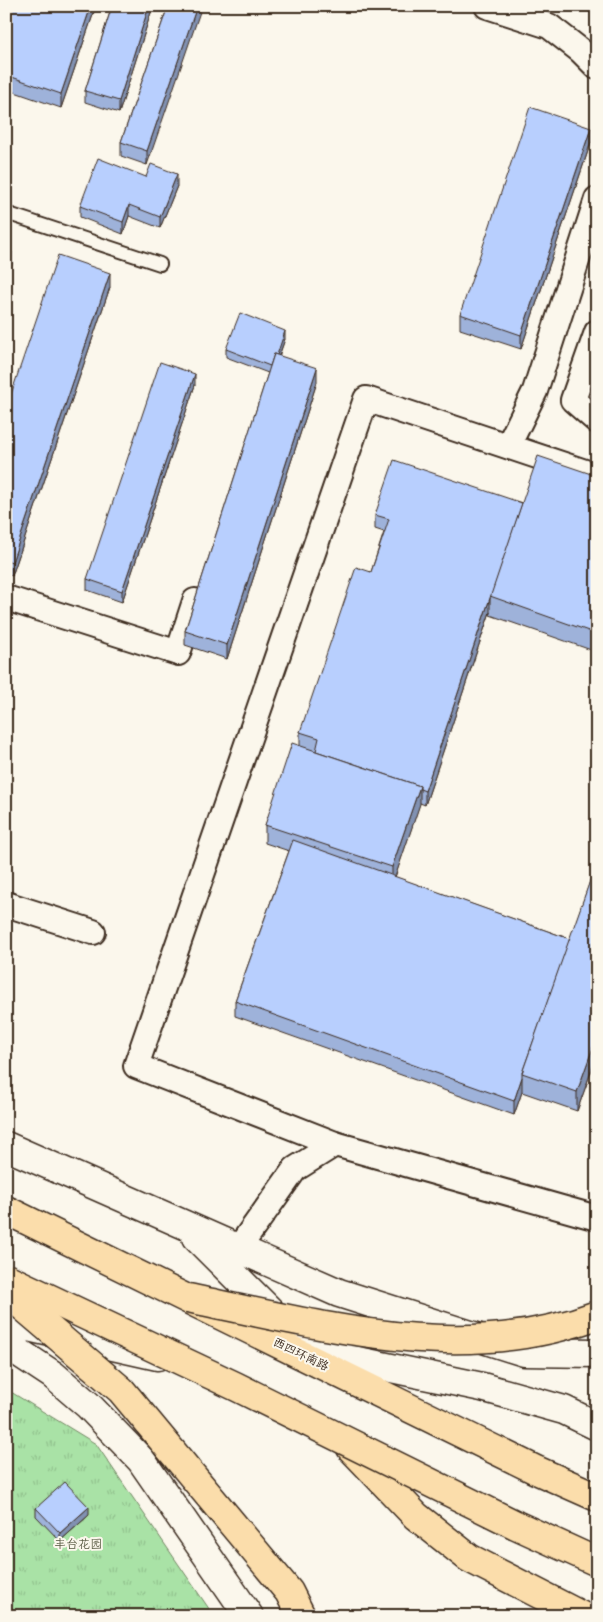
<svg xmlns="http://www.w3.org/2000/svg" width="603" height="1622" font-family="'Balsamiq Sans','LXGW WenKai TC',sans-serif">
<defs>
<pattern id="park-tufts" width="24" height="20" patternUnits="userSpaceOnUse" patternTransform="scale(1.25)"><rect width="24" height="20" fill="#a9e2a6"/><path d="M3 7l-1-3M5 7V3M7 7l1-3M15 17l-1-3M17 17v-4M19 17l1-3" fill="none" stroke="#92c28e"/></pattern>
</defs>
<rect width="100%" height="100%" fill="#fbf7ec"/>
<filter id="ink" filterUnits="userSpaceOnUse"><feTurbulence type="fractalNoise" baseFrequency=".02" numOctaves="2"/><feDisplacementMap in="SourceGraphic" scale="10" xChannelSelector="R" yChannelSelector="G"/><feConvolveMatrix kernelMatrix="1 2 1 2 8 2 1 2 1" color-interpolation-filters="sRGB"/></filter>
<g filter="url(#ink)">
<polygon fill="url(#park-tufts)" stroke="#728662" points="6,1389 96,1444 214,1616 6,1616"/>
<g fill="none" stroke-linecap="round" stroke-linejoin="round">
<defs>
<polyline id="service" points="6,213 160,264"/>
<g id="minor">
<polyline points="487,6 549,26 581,51 597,67"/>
<polyline points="597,332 573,400 597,421"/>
<polyline points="508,446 535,391 597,199"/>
<polyline points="6,598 178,653 195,601"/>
<polyline points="6,904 93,932"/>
<polyline points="335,1144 136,1066 366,399 597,476"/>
<polyline points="238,1249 295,1169 335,1144 597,1218"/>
</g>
<g id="tertiary">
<polyline points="6,1146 339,1293 524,1352 597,1353"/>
<polyline points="196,1237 284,1325"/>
<polyline points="6,1344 53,1375 88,1405 141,1460 249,1616"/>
</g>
<g id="secondary">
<polyline points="6,1322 158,1356"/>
<polyline points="300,1346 310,1351 482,1387 564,1410 597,1426"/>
</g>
<g id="trunk">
<polyline points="6,1210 536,1470 597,1497"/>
<polyline points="351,1448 416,1516 469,1558 582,1616"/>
</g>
</defs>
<use href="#service" stroke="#3b2a1e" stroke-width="16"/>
<use href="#minor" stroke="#3b2a1e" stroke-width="28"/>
<use href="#tertiary" stroke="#3b2a1e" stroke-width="31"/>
<use href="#secondary" stroke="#3b2a1e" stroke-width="31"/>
<use href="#trunk" stroke="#3b2a1e" stroke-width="31"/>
<use href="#service" stroke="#fbf7ec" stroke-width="12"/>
<use href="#minor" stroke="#fbf7ec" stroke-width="24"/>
<use href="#tertiary" stroke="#fbf7ec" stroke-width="28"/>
<use href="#secondary" stroke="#fbf7ec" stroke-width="28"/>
<use href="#trunk" stroke="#fbddab" stroke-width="28"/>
<defs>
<g id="trunk-bridge">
<polyline points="6,1278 235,1386 516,1525 597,1562"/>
<polyline points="6,1292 121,1390 289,1592 301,1616"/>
<path d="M188,1298C320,1325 465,1366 597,1315"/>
</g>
</defs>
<use href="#trunk-bridge" stroke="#3b2a1e" stroke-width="31" stroke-linecap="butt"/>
<use href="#trunk-bridge" stroke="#fbddab" stroke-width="28"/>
</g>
<g fill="#9eb2da" stroke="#3b2a1e">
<polygon points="6,6 96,6 61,108 6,89"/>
<polygon points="112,6 153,6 119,113 85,102 85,91"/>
<polygon points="168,6 147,165 121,156 121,142"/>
<polygon points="591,142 521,349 460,329 460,314"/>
<polygon points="146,177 177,186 160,228 129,216 123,234 80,217 80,206"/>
<polygon points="110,287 12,576 6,574 6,409"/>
<polygon points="285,339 279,356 317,382 227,659 185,645 185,631 268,373 226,357 226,349"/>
<polygon points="195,385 122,602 87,590 87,579"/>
<polygon points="597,476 597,652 490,615 490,612 425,805 420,803 395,877 570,939 597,861 597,1055 577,1111 522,1092 514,1115 235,1016 235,1001 289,851 265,843 265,825 300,746 300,732 371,572 384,532 375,529 375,515 522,503"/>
<polygon points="36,1508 89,1515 60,1541 36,1516"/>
</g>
<g fill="#8191b2" stroke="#3b2a1e">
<polygon points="91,6 96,6 61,108 61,94"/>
<polygon points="149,6 153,6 119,113 119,101"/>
<polygon points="197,6 202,6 147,165 147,151"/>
<polygon points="591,128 591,142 521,349 521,335"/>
<polygon points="177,174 177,186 160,228 160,217"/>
<polygon points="129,205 129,216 123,234 123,222"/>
<polygon points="12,252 12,264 6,279 6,268"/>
<polygon points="110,273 110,287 12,576 12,562"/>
<polygon points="285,331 285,339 272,375 272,367"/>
<polygon points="317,368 317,382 227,659 227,645"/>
<polygon points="195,374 195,385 122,602 122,591"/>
<polygon points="490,598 490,612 425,805 425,791"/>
<polygon points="420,786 420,804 392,886 392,867"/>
<polygon points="597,1036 597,1055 577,1111 577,1092"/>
<polygon points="522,1077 522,1092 514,1115 514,1101"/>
<polygon points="89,1507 89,1515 60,1541 60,1533"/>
</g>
<g fill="#b8cffe" stroke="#3b2a1e">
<polygon points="6,6 91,6 61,94 6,75"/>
<polygon points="112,6 149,6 119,101 85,91"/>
<polygon points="168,6 197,6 147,151 121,142"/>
<polygon points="530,107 591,128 521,335 460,314"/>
<polygon points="98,158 146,177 151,164 177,174 160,217 129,205 123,222 80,206"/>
<polygon points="6,250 12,252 6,268"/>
<polygon points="58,255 110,273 12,562 6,560 6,409"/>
<polygon points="240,313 285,331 277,355 274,354 270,366 226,349"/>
<polygon points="274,354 317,368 227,645 185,631"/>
<polygon points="160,362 195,374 122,591 87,579"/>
<polygon points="538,456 597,476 597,634 490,596"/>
<polygon points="394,460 522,503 425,791 420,789 420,786 316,751 319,738 300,732 356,567 371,572 389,519 375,515"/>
<polygon points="292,743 420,786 392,867 265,825"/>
<polygon points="293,840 570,939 522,1073 522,1077 514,1101 235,1001"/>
<polygon points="597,861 597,1036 577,1092 522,1073"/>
<polygon points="65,1482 89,1507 60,1533 36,1508"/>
</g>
</g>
<g text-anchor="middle" stroke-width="4" stroke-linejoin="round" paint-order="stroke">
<g font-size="12" fill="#3b2a1e" stroke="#fbf7ec">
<text transform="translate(301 1354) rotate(26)" y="4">西四环南路</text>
</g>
<g font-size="12" fill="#565840" stroke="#fbf7ec">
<text x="78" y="1548">丰台花园</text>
</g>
</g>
<rect width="603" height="1622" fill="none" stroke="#fbf7ec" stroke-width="25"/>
<rect x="12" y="12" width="578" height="1597" fill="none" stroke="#3b2a1e" stroke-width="2" filter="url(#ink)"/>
</svg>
